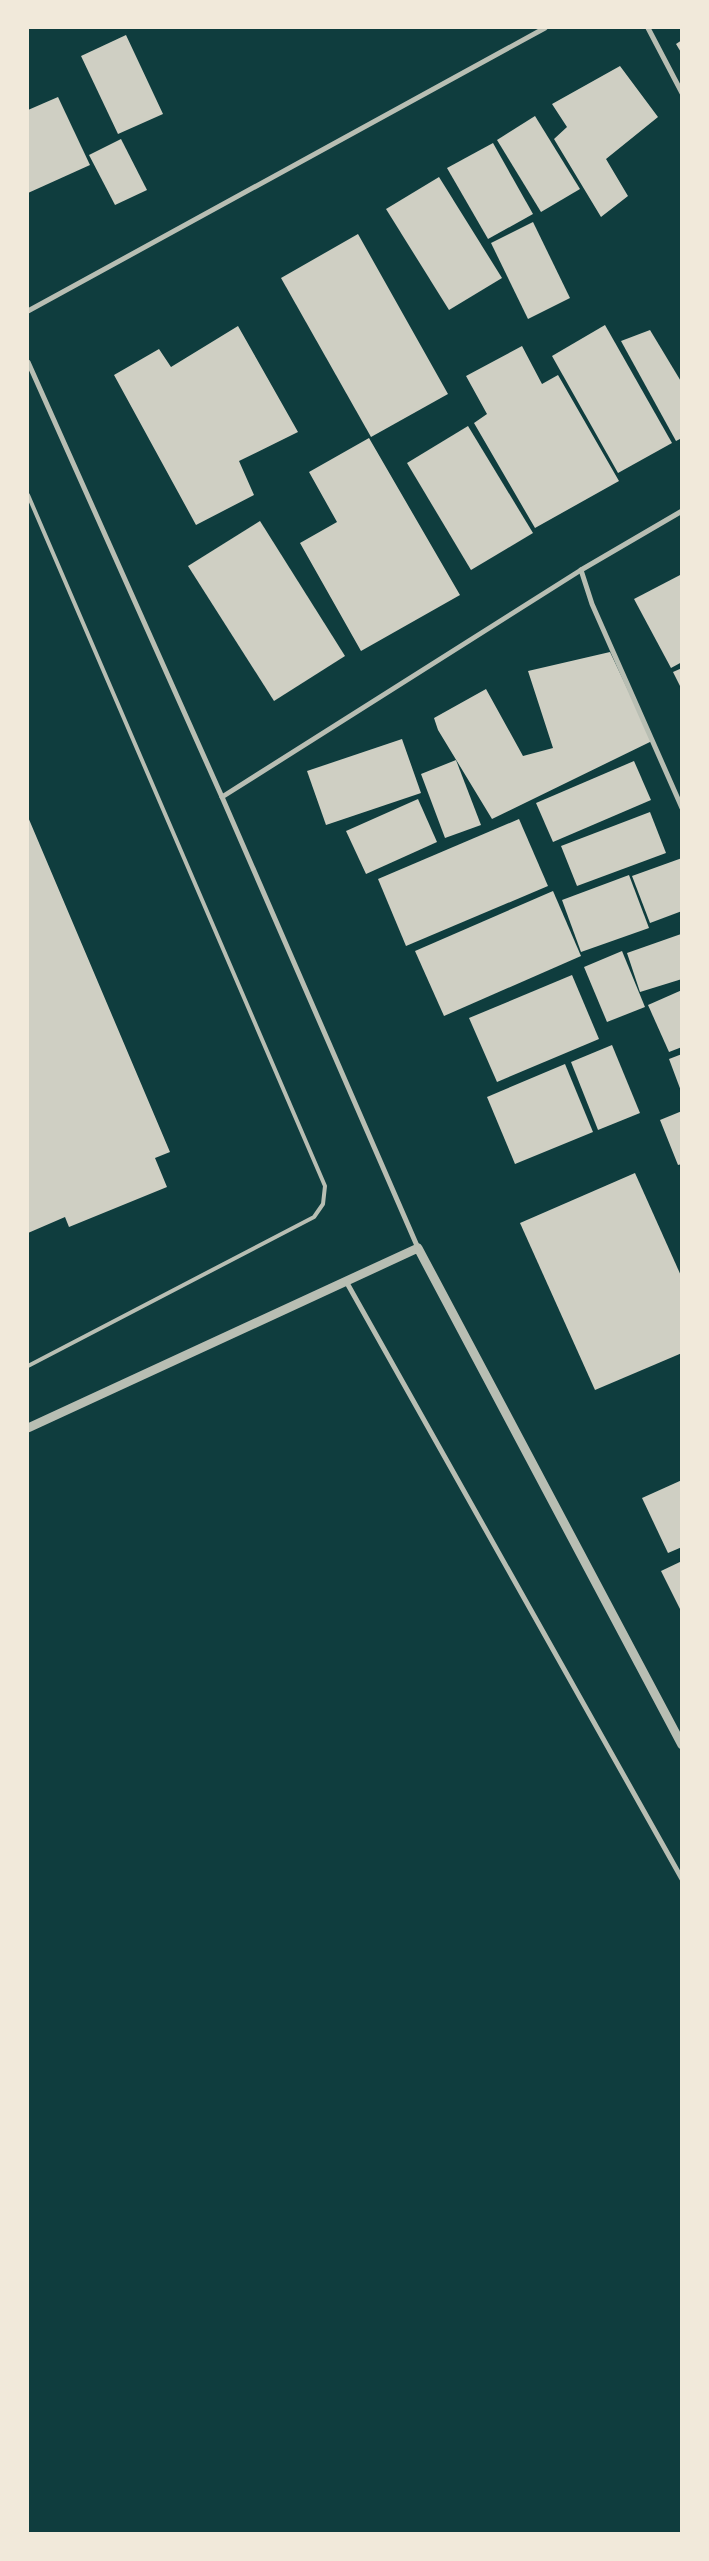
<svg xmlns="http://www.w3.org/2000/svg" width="709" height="2561" font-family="'IBM Plex Sans',sans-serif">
<rect width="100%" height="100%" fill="#0f3d3e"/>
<g fill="#cfcfc3">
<polygon points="126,35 163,114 118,134 81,56"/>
<polygon points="682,40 682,54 676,44"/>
<polygon points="620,66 658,117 606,159 628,196 601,217 554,139 567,127 552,104"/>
<polygon points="58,97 90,165 28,193 28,110"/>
<polygon points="535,116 580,189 541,212 497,140"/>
<polygon points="121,139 147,190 115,205 89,155"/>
<polygon points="493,143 533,214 488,239 447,168"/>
<polygon points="439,177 502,278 449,310 386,209"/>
<polygon points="533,222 570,298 528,319 491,243"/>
<polygon points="358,234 448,394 371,437 281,278"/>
<polygon points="605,325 672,443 618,473 552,356"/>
<polygon points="238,326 298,432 239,461 254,495 196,525 114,375 159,349 171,367"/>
<polygon points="650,330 682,383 682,438 676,441 621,341"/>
<polygon points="522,346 542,384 558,375 619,481 535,528 474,423 487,414 466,376"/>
<polygon points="468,426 533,533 471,570 407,463"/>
<polygon points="369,438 460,595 361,651 300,543 337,522 309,472"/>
<polygon points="260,521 345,656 274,701 188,566"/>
<polygon points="682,574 682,662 671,668 634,599"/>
<polygon points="610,652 652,741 492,819 438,730 434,718 486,689 523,756 553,748 528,671"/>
<polygon points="682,668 682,690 673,672"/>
<polygon points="402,739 421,793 326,825 307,771"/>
<polygon points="456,760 481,825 445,838 421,774"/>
<polygon points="634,761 651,800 553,842 536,803"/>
<polygon points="418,799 437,842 366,874 346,831"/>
<polygon points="650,812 666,853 577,886 561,846"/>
<polygon points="28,817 170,1152 155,1158 167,1187 69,1227 65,1217 28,1233"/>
<polygon points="519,819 548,886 406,946 378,879"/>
<polygon points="682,858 682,911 650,923 632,876"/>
<polygon points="629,875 649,928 581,952 562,900"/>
<polygon points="553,891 581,956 444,1016 415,951"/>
<polygon points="681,934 682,979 640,992 627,953"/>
<polygon points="622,951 645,1007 607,1022 584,967"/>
<polygon points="572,975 599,1039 497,1082 469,1018"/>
<polygon points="682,990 682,1047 669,1052 648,1005"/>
<polygon points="612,1045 640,1113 598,1130 571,1062"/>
<polygon points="682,1054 682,1091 681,1091 669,1059"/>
<polygon points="565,1064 593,1132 515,1164 487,1097"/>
<polygon points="682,1111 682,1164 678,1165 660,1120"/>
<polygon points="635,1173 682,1278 682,1353 595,1390 520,1223"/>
<polygon points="682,1480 682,1547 668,1553 642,1498"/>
<polygon points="682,1561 682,1613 661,1571"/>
</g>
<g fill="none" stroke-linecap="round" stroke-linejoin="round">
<polyline stroke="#b8beb3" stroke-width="4" points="28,495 325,1186 323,1204 314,1217 28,1366"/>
<g stroke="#b8beb3" stroke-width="5">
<polyline points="648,28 682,93"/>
<polyline points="28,311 545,28"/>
<polyline points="28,362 222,797 418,1248"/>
<polyline points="581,570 592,604 682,808"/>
<polyline points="222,797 581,570 682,511"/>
<polyline points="347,1283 682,1879"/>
</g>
<polyline stroke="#b8beb3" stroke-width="9" points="28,1428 418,1248 682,1745"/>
</g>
<rect width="709" height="2561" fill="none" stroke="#f1e9da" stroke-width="58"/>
</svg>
